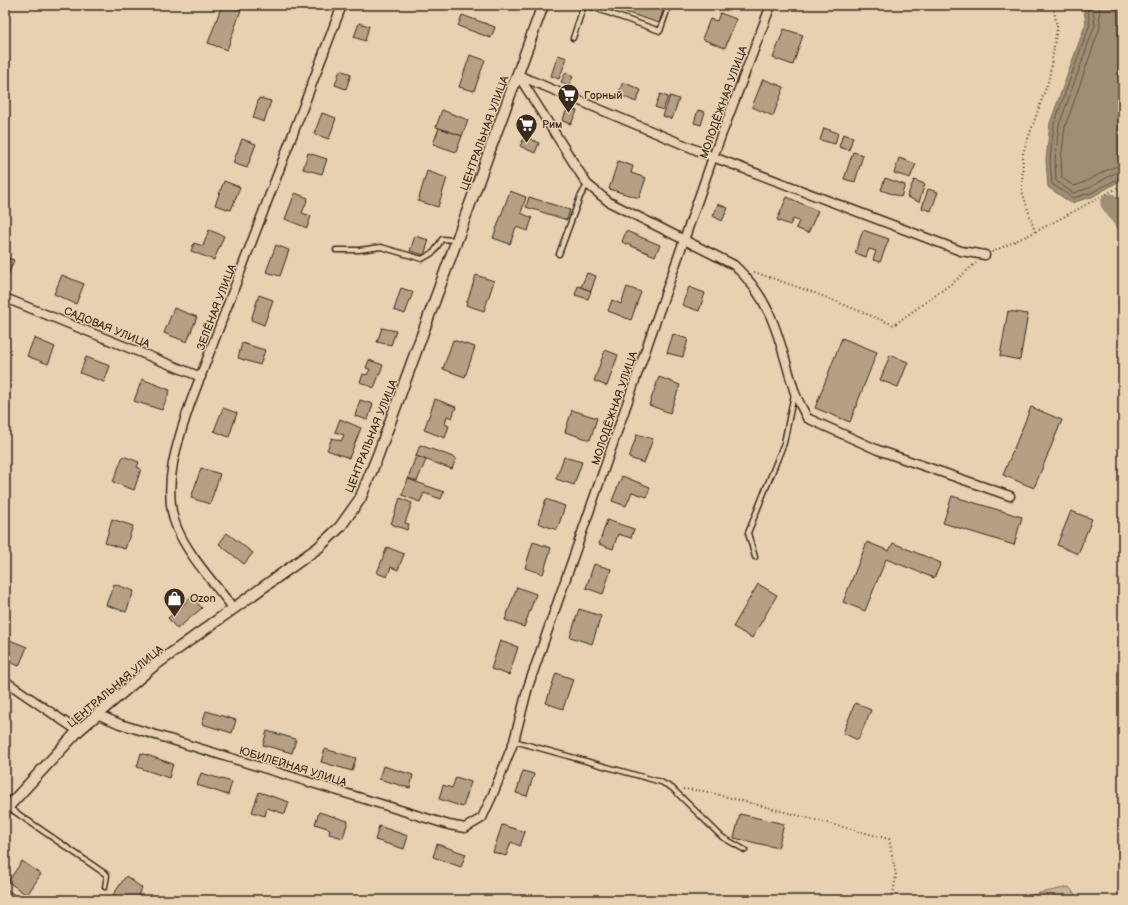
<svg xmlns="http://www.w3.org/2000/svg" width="1128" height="905" font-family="'Balsamiq Sans',sans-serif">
<rect width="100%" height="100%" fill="#e7d1b0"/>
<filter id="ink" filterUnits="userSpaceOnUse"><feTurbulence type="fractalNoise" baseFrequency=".025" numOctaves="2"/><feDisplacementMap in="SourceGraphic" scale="8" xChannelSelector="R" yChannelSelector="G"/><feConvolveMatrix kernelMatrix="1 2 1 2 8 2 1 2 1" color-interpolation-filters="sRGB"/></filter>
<g filter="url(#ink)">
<polygon fill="#c8b396" stroke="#826e5a" points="1069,887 1080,900 1007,900"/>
<polygon fill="#a18d74" stroke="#786552" points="1083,5 1123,5 1123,179 1092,197 1071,203 1048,187 1046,160 1050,123 1086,23"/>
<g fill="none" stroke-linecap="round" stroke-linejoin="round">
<g stroke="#645240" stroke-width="1">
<polyline points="1087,5 1090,24 1054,124 1050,160 1052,184 1073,198 1091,193 1123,176"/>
<polyline points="1092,5 1095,25 1059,125 1055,160 1056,181 1073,193 1089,188 1117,172 1123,171"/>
<path d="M1099,5L1100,27L1065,127L1061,160L1062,178L1074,186C1090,182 1108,166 1123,165"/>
</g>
<polyline stroke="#a18d74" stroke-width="19" points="1110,203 1123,221"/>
</g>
<g fill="#b5a085" stroke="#3b2a1e">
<polygon points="222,5 228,5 241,10 227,50 208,43"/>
<polygon points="611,5 665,5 659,23 616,9 617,7"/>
<polygon points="720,13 736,19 725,48 702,39 710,19 717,21"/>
<polygon points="462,15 495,27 491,38 458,26"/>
<polygon points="359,23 369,26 365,41 354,37"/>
<polygon points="784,29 803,35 793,65 773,58"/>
<polygon points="470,55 485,60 474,91 459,87"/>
<polygon points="558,55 567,58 559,79 551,76"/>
<polygon points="340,70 351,74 346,89 335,85"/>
<polygon points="566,72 573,77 568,86 561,82"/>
<polygon points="763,79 784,87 773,116 752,107"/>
<polygon points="623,82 641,90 636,102 618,94"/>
<polygon points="660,94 668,97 663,110 655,107"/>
<polygon points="670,96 679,99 672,119 663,116"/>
<polygon points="259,98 271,101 264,122 253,118"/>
<polygon points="568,107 577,111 571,124 562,121"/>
<polygon points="442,110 468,120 462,136 436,127"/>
<polygon points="698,110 705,112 701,125 694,123"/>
<polygon points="322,113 336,118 329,139 314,134"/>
<polygon points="439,128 462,136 456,152 433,144"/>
<polygon points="824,128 838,133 835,144 820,140"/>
<polygon points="843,134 853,137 849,150 839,147"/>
<polygon points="525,136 539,143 535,153 520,146"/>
<polygon points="242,139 256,144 247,168 233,163"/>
<polygon points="853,152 863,155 855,182 844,179"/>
<polygon points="308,153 327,159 322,174 303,169"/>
<polygon points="899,158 916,164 910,178 894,173"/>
<polygon points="618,161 633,166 631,173 646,178 639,198 609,189"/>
<polygon points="427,171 447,178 438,207 418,201"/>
<polygon points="885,178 905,185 901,197 881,190"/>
<polygon points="914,180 925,184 919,202 907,197"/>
<polygon points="224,181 240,187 231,210 215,205"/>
<polygon points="928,189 938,192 931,211 922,208"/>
<polygon points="510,191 526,197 521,213 532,218 528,231 516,227 510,244 493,238"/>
<polygon points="295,193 308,198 302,213 311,216 307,228 285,219"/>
<polygon points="529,197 570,210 567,220 526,207"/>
<polygon points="787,197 818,211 808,233 796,228 799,221 793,219 790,225 777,220"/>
<polygon points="718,204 728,208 722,221 713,216"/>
<polygon points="209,230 224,236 214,260 191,251 194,243 203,246"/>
<polygon points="863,230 889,239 880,262 873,260 876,251 869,249 866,257 855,253"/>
<polygon points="626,231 660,245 655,256 622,242"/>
<polygon points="415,236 429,240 424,255 410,251"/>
<polygon points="276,245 289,250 280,276 266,272"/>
<polygon points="5,257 14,260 7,278 5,277"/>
<polygon points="587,273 596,276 591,291 581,287"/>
<polygon points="62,275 84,284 76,304 54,294"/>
<polygon points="476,275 494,281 484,311 466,305"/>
<polygon points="578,286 591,291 588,299 575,295"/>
<polygon points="627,287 641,292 631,320 608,311 612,300 621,304"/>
<polygon points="689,287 705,293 699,311 682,305"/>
<polygon points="401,288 413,292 405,314 394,310"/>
<polygon points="259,295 273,300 264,325 251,320"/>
<polygon points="174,308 197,317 187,342 164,333"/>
<polygon points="1008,311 1028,314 1020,360 1000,356"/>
<polygon points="382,328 396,331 391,345 377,342"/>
<polygon points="673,334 688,339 683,357 667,353"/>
<polygon points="34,338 55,347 48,364 27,356"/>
<polygon points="842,338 877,352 850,422 815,408"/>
<polygon points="453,340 475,347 465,377 443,369"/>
<polygon points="242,343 265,350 260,365 238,358"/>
<polygon points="605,350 618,355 607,386 594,381"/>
<polygon points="890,355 908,362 898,387 880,380"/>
<polygon points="86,357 110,366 104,382 80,373"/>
<polygon points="369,360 383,365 374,388 360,382 363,374 367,375 370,369 366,368"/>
<polygon points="659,377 680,385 670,413 649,405"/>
<polygon points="142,379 170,390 162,410 134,401"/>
<polygon points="435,399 456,407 452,418 447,416 445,424 449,426 445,438 424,430"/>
<polygon points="360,400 373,404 368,420 355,416"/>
<polygon points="1031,407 1062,420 1034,488 1003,475"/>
<polygon points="223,408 237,413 229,437 214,431"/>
<polygon points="572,410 597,418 590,440 565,432"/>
<polygon points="340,419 361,428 349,458 327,450 332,438 341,441 344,435 335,432"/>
<polygon points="637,434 653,439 644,463 629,458"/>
<polygon points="420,445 456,458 452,469 416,456"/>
<polygon points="123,456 139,462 137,467 141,469 134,490 113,482"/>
<polygon points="416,456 426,460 417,481 408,478"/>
<polygon points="564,457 582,462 574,485 556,479"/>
<polygon points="201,468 220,474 210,504 191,498"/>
<polygon points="622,476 650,487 647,497 632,492 626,506 612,501"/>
<polygon points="408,479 444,492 441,499 424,493 420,502 402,495"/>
<polygon points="952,496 1022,517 1014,545 943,523"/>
<polygon points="400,498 412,503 405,523 409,524 407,530 391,524"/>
<polygon points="546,499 565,506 557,530 538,523"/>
<polygon points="1071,511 1092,519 1078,554 1057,545"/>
<polygon points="112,519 133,526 125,549 105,543"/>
<polygon points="607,520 634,529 631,538 618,534 613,549 599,544"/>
<polygon points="227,533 253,553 244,564 219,544"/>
<polygon points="533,542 551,548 543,574 525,568"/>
<polygon points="867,542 889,551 893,543 941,563 934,578 886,559 865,611 843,602"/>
<polygon points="387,547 404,554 398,570 391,567 387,577 377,573"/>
<polygon points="594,564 611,569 603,594 586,588"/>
<polygon points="114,584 134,591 126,612 106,605"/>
<polygon points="758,584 777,595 752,638 733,627"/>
<polygon points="517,587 536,594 524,627 505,620"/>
<polygon points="192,597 202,608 177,629 168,618"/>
<polygon points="579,609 601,616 592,644 570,637"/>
<polygon points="5,638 27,647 19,666 5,660"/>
<polygon points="500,641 518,647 509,675 491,669"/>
<polygon points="556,673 573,679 563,709 546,703"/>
<polygon points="855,703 871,710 858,740 843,733"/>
<polygon points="206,711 236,720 232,733 202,724"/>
<polygon points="267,731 296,739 292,753 263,745"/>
<polygon points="325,749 356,758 352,771 321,762"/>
<polygon points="141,753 173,764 169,778 137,767"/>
<polygon points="383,766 413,775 410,788 379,779"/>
<polygon points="523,771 534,774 527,796 516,793"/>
<polygon points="201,773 232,782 228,795 197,785"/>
<polygon points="456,777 471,782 463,807 439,799 443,785 452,788"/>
<polygon points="259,792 289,802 285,814 267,808 265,816 252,812"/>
<polygon points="319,812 348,821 343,838 329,834 330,829 315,824"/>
<polygon points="740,814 784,824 778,848 734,838"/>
<polygon points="502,825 525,832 520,846 511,842 506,856 493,852"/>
<polygon points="379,826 408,836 404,849 375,840"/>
<polygon points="437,844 466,854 461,867 433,857"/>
<polygon points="22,861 41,874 27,895 8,882"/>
<polygon points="126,876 142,888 138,895 145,900 121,900 113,895"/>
<polygon points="5,888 22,900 5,900"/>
</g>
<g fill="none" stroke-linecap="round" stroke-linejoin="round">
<defs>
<g id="service">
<polyline points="586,5 660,31 669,5"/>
<polyline points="573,38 584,5"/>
<polyline points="336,250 359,250 381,247 422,259 434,252 442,239 454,240"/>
<polyline points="559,254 580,197 587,185"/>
<polyline points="755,557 748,533 784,443 794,394"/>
<polyline points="514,741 661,782 672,788 722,837 745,850"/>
<polyline points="8,807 107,875 105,887"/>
</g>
<g id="minor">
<path d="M518,75L587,184L609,202L734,265C774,302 779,341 794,390C797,400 803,409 807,418L878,450L1010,496"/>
<polyline points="518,75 713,157 961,251 985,255"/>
<polyline points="5,298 201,377"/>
<path d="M234,609C215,584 183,550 174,520C163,482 178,440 190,404L342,5"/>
<polyline points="5,681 78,731"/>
<polyline points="97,714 120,724 449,825 465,828 482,818 493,794 514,741 528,687 713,157 771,5"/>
</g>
<polyline id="tertiary" points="5,810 78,731 151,668 319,547 340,527 360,499 378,455 543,5"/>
</defs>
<use href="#service" stroke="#3b2a1e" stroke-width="7"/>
<use href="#minor" stroke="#3b2a1e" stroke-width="11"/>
<use href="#tertiary" stroke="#3b2a1e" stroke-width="13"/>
<g stroke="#3b2a1e" stroke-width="2" stroke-dasharray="1 3" stroke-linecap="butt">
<polyline points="1035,232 1022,191 1023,153 1049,79 1057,27 1053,5"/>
<polyline points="992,252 1035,232 1123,185"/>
<polyline points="754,272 815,293 894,325 955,281 976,263"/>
<polyline points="683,789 704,791 889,839 896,876 892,900"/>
</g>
<use href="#service" stroke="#e7d1b0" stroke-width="4"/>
<use href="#minor" stroke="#e7d1b0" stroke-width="8"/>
<use href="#tertiary" stroke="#e7d1b0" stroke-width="10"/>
</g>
</g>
<defs>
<symbol id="supermarket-pin" viewBox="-11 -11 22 30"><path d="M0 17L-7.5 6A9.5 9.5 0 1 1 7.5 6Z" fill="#3b2a1e" stroke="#e7d1b0"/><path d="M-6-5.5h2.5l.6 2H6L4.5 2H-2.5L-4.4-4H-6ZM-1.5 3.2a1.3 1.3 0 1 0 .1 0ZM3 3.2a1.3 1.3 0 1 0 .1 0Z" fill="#fff"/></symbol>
<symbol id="shop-pin" viewBox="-11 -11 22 30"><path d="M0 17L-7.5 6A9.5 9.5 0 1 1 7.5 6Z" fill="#3b2a1e" stroke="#e7d1b0"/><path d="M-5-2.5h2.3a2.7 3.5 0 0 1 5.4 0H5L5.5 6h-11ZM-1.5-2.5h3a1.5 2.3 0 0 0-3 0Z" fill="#fff"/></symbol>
</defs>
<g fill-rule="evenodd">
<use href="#supermarket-pin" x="556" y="82" width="25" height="34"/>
<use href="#supermarket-pin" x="514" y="112" width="25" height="34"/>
<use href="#shop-pin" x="162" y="586" width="25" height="34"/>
</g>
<g text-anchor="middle" stroke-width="3" stroke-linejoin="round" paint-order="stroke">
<g font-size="11" fill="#3b2a1e" stroke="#e7d1b0" text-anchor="start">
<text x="584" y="99">Горный</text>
<text x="542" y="128">Рим</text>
<text x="190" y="602">Ozon</text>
</g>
<g font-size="11" fill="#3b2a1e" stroke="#e7d1b0">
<text transform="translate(723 102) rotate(-70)" y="4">МОЛОДЁЖНАЯ УЛИЦА</text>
<text transform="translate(484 133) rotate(-70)" y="4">ЦЕНТРАЛЬНАЯ УЛИЦА</text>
<text transform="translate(216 307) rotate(-69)" y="4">ЗЕЛЁНАЯ УЛИЦА</text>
<text transform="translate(107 327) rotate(22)" y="4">САДОВАЯ УЛИЦА</text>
<text transform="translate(614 408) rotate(-71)" y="4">МОЛОДЁЖНАЯ УЛИЦА</text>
<text transform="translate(371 436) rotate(-68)" y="4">ЦЕНТРАЛЬНАЯ УЛИЦА</text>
<text transform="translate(115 686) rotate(-40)" y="4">ЦЕНТРАЛЬНАЯ УЛИЦА</text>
<text transform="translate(293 766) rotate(17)" y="4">ЮБИЛЕЙНАЯ УЛИЦА</text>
</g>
</g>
<rect width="1128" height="905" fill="none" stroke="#e7d1b0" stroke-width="20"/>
<rect x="10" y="10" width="1108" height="885" fill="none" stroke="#3b2a1e" stroke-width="1.5" filter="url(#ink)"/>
</svg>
